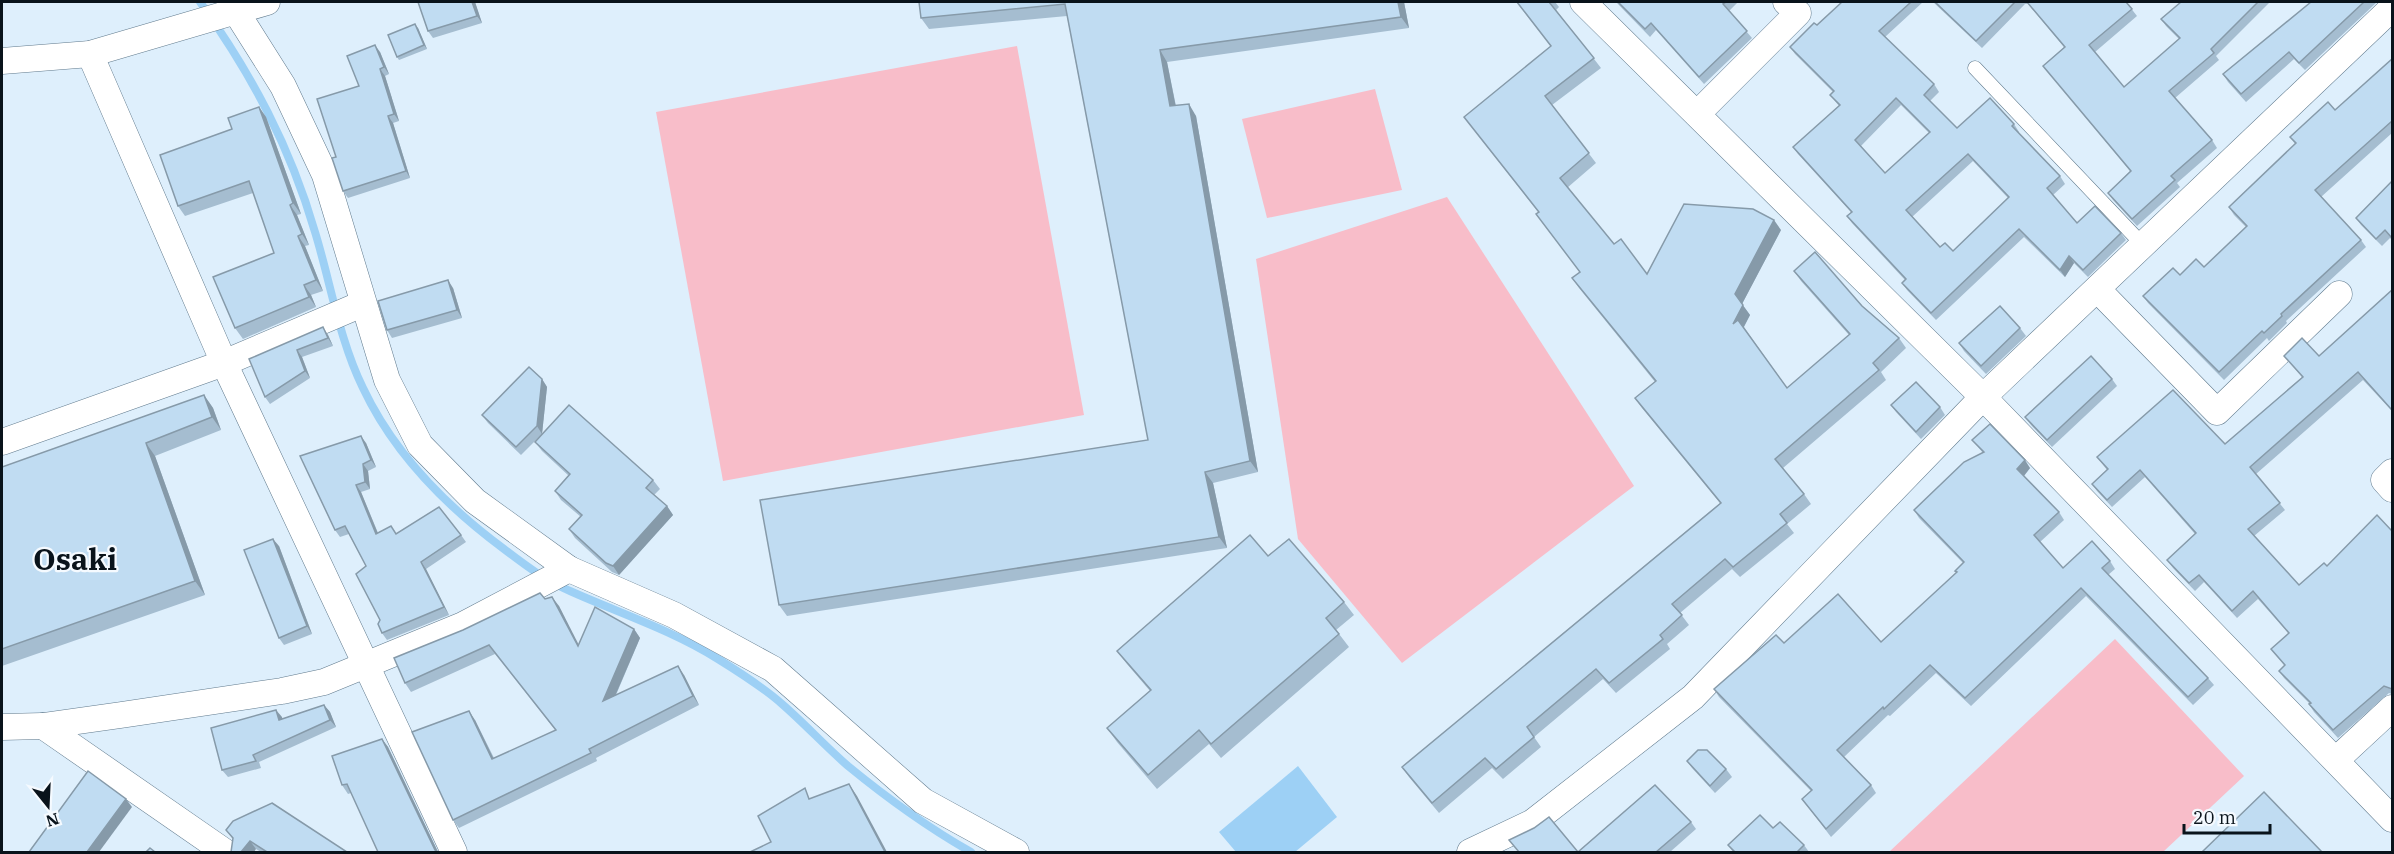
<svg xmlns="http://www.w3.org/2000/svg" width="2394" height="854" font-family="'IBM Plex Serif',serif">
<rect width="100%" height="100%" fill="#deeffc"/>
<g fill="#f8bdc9">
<polygon points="1017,46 1084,415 723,481 656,112"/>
<polygon points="1375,89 1402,190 1267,218 1242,119"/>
<polygon points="1447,197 1634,486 1402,663 1298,539 1256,259"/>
<polygon points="2115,639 2244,776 2163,852 1889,852"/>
</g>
<polygon fill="#9dd0f5" points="1298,766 1337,817 1295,852 1236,852 1219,832"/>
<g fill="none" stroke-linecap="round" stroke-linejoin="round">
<path stroke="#9dd0f5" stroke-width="8" d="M200,2C252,75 290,146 315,232C331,284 339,339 363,388C394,454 446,506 504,549C525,565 546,581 570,591C619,613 672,630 718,659C739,672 763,687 782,704C805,724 825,746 848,766C887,798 927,827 971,852"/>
<defs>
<polyline id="service" points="1975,68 2143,245"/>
<g id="minor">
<polyline points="230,2 283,86 325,175 387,380 420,445 475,501 569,569 674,615 773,669 923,801 1016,852"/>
<polyline points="1583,2 1983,397 2392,819"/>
<polyline points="90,54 224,363 454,852"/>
<polyline points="2,61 90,54 267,2"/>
<polyline points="1697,114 1798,13 1786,2"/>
<polyline points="2097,289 2217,412 2339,294"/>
<polyline points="2,442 224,363 362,304"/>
<polyline points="2392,472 2384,480 2392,489"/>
<polyline points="43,726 225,852"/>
<polyline points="2,727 43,726 121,715 282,691 324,682 463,625 569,569"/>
<polyline points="2336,760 2392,708"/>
<polyline points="1470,852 1533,822 1693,697 1983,397 2392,8"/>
</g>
</defs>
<use href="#service" stroke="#607a8d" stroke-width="15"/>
<use href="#minor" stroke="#607a8d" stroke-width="27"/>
<use href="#service" stroke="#fff" stroke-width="14"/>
<use href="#minor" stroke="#fff" stroke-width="26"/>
</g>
<g fill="#a5bdd0" fill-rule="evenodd">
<polygon points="418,2 475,2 482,23 433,38 428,31"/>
<polygon points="919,2 1404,2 1409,28 1167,62 1176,106 1196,116 1258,472 1213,483 1227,548 787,616 779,605 1148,440 1067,16 929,29 921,18"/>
<polygon points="1516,2 1555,2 1559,7 1556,10 1601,68 1552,105 1596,163 1567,188 1614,244 1647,274 1781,230 1742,304 1750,315 1744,327 1787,388 1849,335 1801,281 1794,271 1862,306 1899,338 1906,348 1881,372 1886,380 1783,468 1804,494 1811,504 1787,524 1794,533 1740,577 1732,569 1680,613 1689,625 1667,644 1670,649 1616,693 1603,679 1534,737 1541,747 1503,779 1492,768 1439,813 1409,777 1402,767 1720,503 1642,408 1635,398 1655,382 1579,288 1572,278 1580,272 1536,214 1538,212 1464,117 1551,46"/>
<polygon points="1616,2 1738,2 1729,11 1752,38 1704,84 1656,30 1650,37"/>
<path d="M1842,2H1923L1885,37L1934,84L1939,92L1930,101L1957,128L2014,124L2019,132L2018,133L2060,176L2065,184L2053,195L2077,223L2121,233L2126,240L2088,277L2074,263L2065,277L2024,237L1936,320L1907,290L1902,283L1905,280L1852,223L1847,216L1851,212L1798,154L1793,147L1839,106L1830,95L1833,92L1795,54L1790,47L1817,25ZM1901,105L1929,133L1885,173L1861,146ZM1973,161L2008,198L1953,251L1940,247L1912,217Z"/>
<polygon points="1933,2 2126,2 2137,16 2095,52 2124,87 2179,39 2166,26 2161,19 2181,2 2270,2 2216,56 2219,60 2175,98 2212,140 2217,148 2177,183 2180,187 2137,226 2113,200 2108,193 2130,171 2043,66 2064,47 2028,4 2025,4 1982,48"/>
<polygon points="2311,2 2377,2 2305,70 2294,59 2246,102 2228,82 2223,74"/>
<polygon points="418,28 427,49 399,60 397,57"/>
<polygon points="380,52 389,74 385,76 399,121 393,123 410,178 348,198 343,191 336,157 359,86"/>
<polygon points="2392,59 2392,133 2321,197 2361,240 2366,247 2286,321 2287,323 2269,341 2267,338 2224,380 2148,303 2143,296 2180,275 2204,267 2246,227 2234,215 2229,207 2295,144 2290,137 2335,110"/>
<polygon points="259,107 266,117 301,214 297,215 309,245 305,246 323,291 311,295 316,307 243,339 235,328 274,253 253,193 185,216 178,206 232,129"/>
<polygon points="2392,181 2392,240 2390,238 2382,246 2361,225 2356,218"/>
<polygon points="453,288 462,318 392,338 387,330"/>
<polygon points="2392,290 2392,411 2363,380 2256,474 2285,510 2254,536 2299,585 2327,566 2392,531 2392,694 2389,693 2338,738 2314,712 2309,704 2310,704 2284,678 2279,671 2285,666 2271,649 2289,634 2258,599 2237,618 2204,582 2195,591 2173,568 2167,560 2195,534 2145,477 2112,507 2097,491 2092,484 2107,470 2097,457 2225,444 2302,377 2284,356 2319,356"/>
<polygon points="2020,328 2026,336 1986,374 1964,351 1959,343"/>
<polygon points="328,335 333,346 302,357 310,378 270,404 265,397 249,359"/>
<polygon points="542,379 547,387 542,434 521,455 488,423 482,415"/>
<polygon points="2112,379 2117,386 2052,447 2031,425 2025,417"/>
<polygon points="204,395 213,408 221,430 155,456 205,595 2,666 2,467"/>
<polygon points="1891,405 1940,407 1945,415 1921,439 1896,412"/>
<polygon points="1972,440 2030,468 2024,476 2059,512 2064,520 2040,542 2063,568 2110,561 2115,569 2108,575 2208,678 2214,685 2193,705 2086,596 1971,706 1936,673 1890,716 1888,715 1844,757 1871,785 1876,793 1831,837 1802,799 1811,791 1719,697 1714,689 1784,643 1881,642 1957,573 1963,563 1919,518 1914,510 1983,453"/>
<polygon points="535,442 653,480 660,489 654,495 667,506 673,515 619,575 612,572 575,538 569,529 581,517 561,500 555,491 569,476 542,451"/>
<polygon points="366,443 376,467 368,471 370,489 361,492 378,533 461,535 466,542 426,569 449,615 387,640 382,633 380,620 366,566 349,534 340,537 335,530"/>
<polygon points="279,546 312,634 284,645 279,638"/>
<polygon points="1268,556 1344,602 1354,615 1336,630 1349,647 1221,758 1209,744 1157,789 1117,742 1107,728 1150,691 1127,664 1117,651"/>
<polygon points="545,599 559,606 578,645 634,629 640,638 616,695 684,675 699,705 596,758 597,761 459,828 453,820 475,720 494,758 556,731 495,654 411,692 405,683"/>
<polygon points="324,705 330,712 336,727 259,762 261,768 228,777 222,770 282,717 282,719"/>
<polygon points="382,739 388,747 438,852 351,793 348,794 342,785"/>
<polygon points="1687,761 1726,769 1732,777 1715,793 1692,768"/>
<polygon points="1691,822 1696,829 1670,852 1578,852"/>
<polygon points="1773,828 1804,845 1809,852 1733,852 1728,845"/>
<polygon points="226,830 347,852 261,852 256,849 233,839"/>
</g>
<g fill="#869aa9">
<polygon points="472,2 475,2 482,23 477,16"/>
<polygon points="1398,2 1404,2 1409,28 1401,17"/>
<polygon points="415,24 418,28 427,49 424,45"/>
<polygon points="375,45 380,52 389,74 384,67"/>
<polygon points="1160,50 1167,62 1178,118 1170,106"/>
<polygon points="380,69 385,76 399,121 394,114"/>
<polygon points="1189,104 1196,116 1258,472 1250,461"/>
<polygon points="259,107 266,117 301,214 293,203"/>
<polygon points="388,116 393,123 410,178 406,171"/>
<polygon points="290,205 297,215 309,245 302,234"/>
<polygon points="1774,220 1781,230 1742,304 1750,315 1740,334 1733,324 1735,294"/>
<polygon points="298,236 305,246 323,291 316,280"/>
<polygon points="2069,256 2074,263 2065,277 2060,270"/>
<polygon points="448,280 453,288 462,318 457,310"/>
<polygon points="304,285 311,295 316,307 309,297"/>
<polygon points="323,327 328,335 333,346 328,338"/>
<polygon points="297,350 302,357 310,378 305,371"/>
<polygon points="542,379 547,387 542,434 537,426"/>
<polygon points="204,395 213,408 221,430 212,417"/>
<polygon points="361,436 366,443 376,467 371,460"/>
<polygon points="146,443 155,456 205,595 195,581"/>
<polygon points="2025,460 2030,468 2023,477 2017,469"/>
<polygon points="363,464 368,471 370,489 365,482"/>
<polygon points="1205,472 1213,483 1227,548 1219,537"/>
<polygon points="356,485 361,492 381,541 376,534"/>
<polygon points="667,506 673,515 619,575 613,566"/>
<polygon points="273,539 279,546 312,634 307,626"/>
<polygon points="421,562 426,569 449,615 444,607"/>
<polygon points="552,597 559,606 584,655 578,646"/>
<polygon points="634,629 640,638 609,710 603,701"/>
<polygon points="678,666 684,675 699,705 693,696"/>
<polygon points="324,705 330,712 336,727 330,720"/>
<polygon points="276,710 282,717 284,728 279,720"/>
<polygon points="469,711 475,720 498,768 492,759"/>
<polygon points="382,739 388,747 438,852 435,850"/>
<polygon points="849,784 857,796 887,852 885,852"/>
<polygon points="126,799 132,807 99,852 87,852"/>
<polygon points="250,841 256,849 254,852 241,852"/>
</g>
<g fill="#c0dcf2" stroke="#869aa9" stroke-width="1.5" fill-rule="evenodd">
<polygon points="418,2 472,2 477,16 428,31"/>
<polygon points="919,2 1398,2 1401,17 1160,50 1170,106 1189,104 1250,461 1205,472 1219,537 779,605 760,500 1148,440 1065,4 921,18"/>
<polygon points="1517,2 1549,2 1594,58 1545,96 1589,153 1560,178 1614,244 1621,239 1647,274 1684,204 1753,209 1774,220 1735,294 1743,305 1733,324 1738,320 1787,388 1850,334 1794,271 1815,252 1862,306 1899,338 1873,363 1879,370 1775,459 1804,494 1780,514 1787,523 1733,567 1725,559 1672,604 1682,615 1660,635 1663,639 1609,683 1596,669 1527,727 1534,737 1496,769 1485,758 1432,803 1402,767 1721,503 1635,398 1656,381 1572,278 1580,272 1536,214 1539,212 1464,117 1551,46"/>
<polygon points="1618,2 1726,2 1723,4 1747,31 1699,77 1651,23 1645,29"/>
<path d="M1842,2H1911L1879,31L1934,84L1924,95L1957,128L1990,98L2014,124L2012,126L2060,176L2047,188L2077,223L2095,206L2121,233L2083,270L2069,256L2060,270L2019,229L1931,313L1902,283L1906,279L1847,216L1852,212L1793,147L1840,105L1830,95L1834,91L1790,47L1814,23L1817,25ZM1896,98L1930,132L1885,173L1855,140ZM1968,154L2009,197L1953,251L1945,243L1940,247L1906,210Z"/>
<polygon points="1935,2 2015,2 1976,41"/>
<polygon points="2027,2 2126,2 2132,9 2089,45 2124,87 2180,38 2161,19 2181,2 2258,2 2211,49 2214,53 2169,91 2212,140 2171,176 2175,180 2132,219 2108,193 2131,171 2043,66 2065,47"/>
<polygon points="2311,2 2364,2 2299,63 2289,52 2241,94 2223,74"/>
<polygon points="415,24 424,45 397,57 388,35"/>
<polygon points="375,45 384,67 380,69 394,114 388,116 406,171 343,191 332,158 336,157 317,99 359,86 347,56"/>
<polygon points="2392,59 2392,121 2315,190 2361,240 2281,314 2282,316 2264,333 2262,331 2219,372 2143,296 2173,268 2180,275 2196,259 2204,267 2247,226 2229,207 2296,143 2290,137 2328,102 2335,110"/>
<polygon points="259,107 293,203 290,205 302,234 298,236 316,280 304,285 309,297 235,328 213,277 274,253 249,181 178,206 160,155 232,129 228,118"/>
<polygon points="2392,181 2392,238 2385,230 2376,239 2356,218"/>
<polygon points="448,280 457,310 387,330 378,301"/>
<polygon points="2392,290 2392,410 2358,372 2250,467 2280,503 2248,529 2299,585 2324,563 2327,566 2377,515 2392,531 2392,689 2384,686 2333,730 2309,704 2311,703 2279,671 2285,665 2271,649 2289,633 2253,591 2232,611 2199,575 2189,583 2167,560 2196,533 2140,470 2107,500 2092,484 2108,469 2097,457 2173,390 2225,444 2303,377 2284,356 2302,338 2319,356"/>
<polygon points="2000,306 2020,328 1981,366 1959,343"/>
<polygon points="323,327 328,338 297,350 305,371 265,397 249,359"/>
<polygon points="2091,356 2112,379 2047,440 2025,417"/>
<polygon points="529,367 542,379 537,426 516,447 482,415"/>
<polygon points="1916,382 1940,407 1916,432 1891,405"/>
<polygon points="204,395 212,417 146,443 195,581 2,649 2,467"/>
<polygon points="569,405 653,480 646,488 667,506 613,566 606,563 569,529 582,515 555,491 570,474 535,442"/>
<polygon points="1990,424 2025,460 2017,469 2059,512 2034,535 2063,568 2092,541 2110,561 2102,568 2208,678 2188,697 2081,588 1965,698 1930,665 1884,709 1883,707 1837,750 1871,785 1826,829 1802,799 1812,790 1714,689 1776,635 1784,643 1838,594 1881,642 1957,572 1955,571 1964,562 1914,510 1964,462 1984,452 1972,440"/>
<polygon points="361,436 371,460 363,464 365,482 356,485 376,534 391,526 396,534 439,507 461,535 421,562 444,607 382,633 378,624 380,620 356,574 366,566 345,526 335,530 300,456"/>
<polygon points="1250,535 1268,556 1289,539 1344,602 1326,618 1339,634 1211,744 1199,730 1148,775 1107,728 1151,690 1117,651"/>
<polygon points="273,539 307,626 279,638 244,550"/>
<polygon points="540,593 545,599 552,597 578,646 595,607 634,629 603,701 678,666 693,696 589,749 591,753 453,820 412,732 469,711 492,759 556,730 489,645 405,683 394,658 463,630"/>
<polygon points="324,705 330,720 253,755 256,761 222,770 211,728 276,710 279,720"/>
<polygon points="382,739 435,850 438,852 378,852 347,784 342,785 332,756"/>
<polygon points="1698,750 1707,750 1726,769 1710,786 1687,761"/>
<polygon points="88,771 126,799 87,852 29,852"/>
<polygon points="849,784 885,852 750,852 771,842 758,816 805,788 809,799"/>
<polygon points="1655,785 1691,822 1656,852 1578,852"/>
<polygon points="2264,792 2322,852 2202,852"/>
<polygon points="272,803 347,852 267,852 250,841 241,852 231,852 233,838 226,830 233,821"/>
<polygon points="1760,815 1773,828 1780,822 1804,845 1797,852 1735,852 1728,845"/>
<polygon points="1549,817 1578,852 1519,852 1509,840 1534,828"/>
<polygon points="150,848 155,852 146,852"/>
</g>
<g text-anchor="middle" stroke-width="4.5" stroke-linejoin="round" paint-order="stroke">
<g font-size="30" font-weight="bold" fill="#09131b" stroke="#f5faff">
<text x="75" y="570">Osaki</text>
</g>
</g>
<rect width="2394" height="854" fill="none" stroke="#09131b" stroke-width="6"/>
<g transform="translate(48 806) rotate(162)" stroke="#f5faff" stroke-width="4.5" paint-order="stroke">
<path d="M0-4.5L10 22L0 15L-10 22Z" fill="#09131b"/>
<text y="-9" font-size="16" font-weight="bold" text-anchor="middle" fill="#09131b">N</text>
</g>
<path d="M2184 824v9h86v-9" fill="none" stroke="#09131b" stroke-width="3"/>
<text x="2193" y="824" font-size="18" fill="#09131b" stroke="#f5faff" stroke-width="4.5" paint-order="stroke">20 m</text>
</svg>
